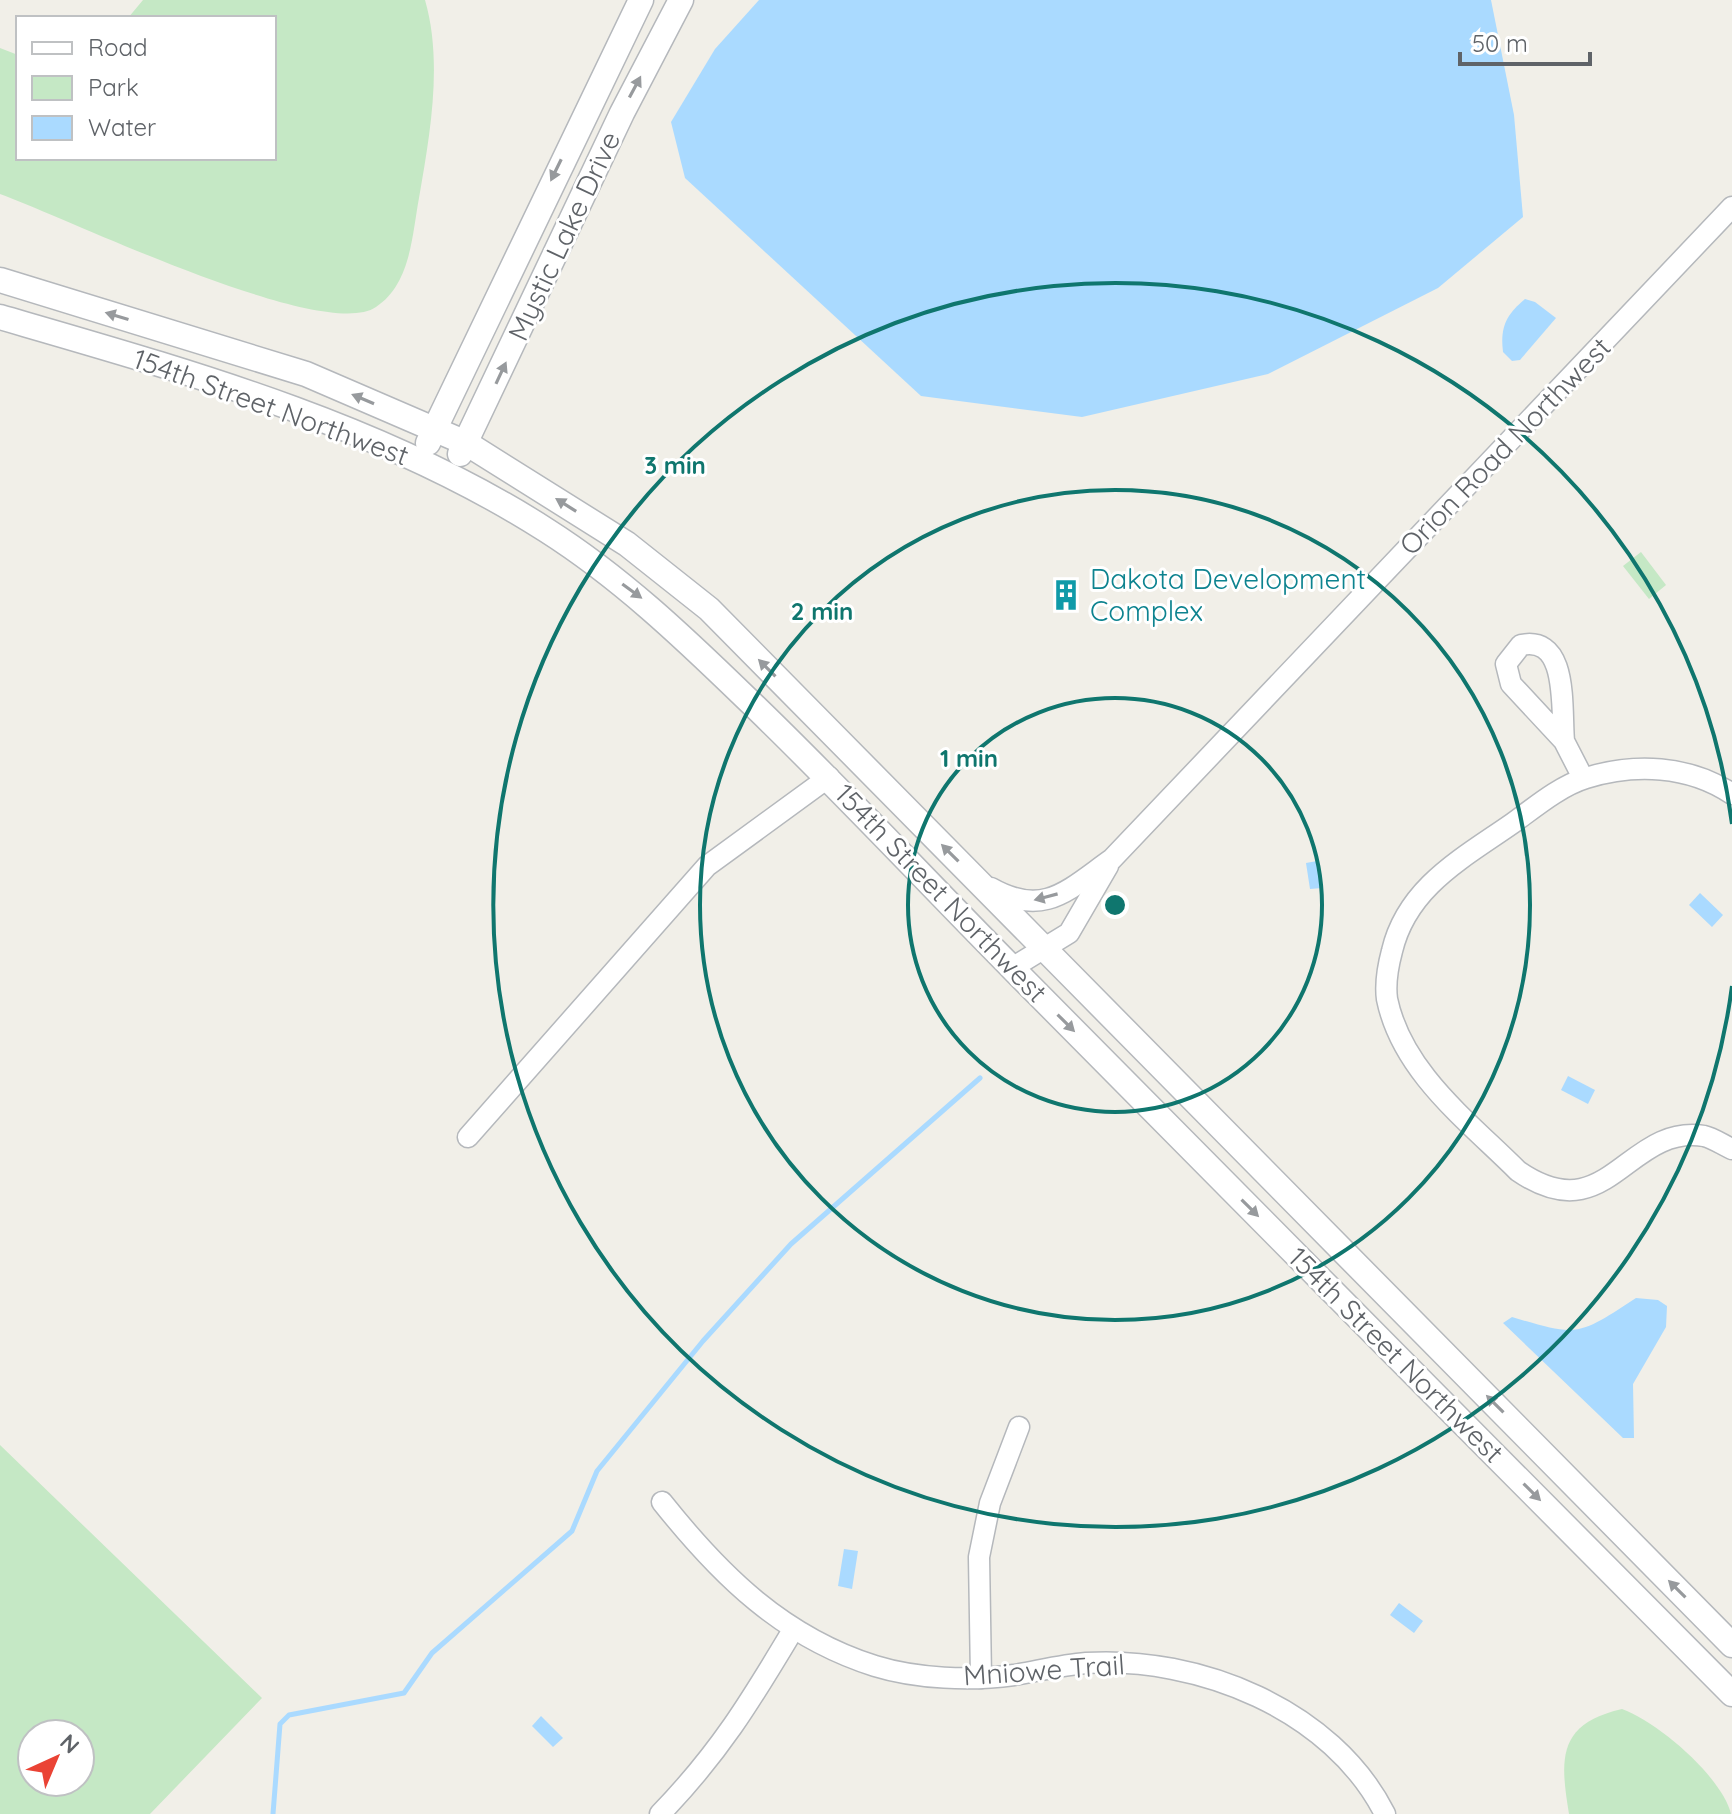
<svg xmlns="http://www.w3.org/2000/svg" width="1732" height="1814" font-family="Quicksand,sans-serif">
<rect width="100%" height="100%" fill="#f1efe8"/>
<g fill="#c5e8c5" fill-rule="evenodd">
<path d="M143,0H425C443,62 430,135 419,198C412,235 411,284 376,307C323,343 67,218 0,194V48L18,55V158H274V18H128Z"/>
<polygon points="1641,552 1666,585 1649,599 1623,566"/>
<path d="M0,1445L262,1698L150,1814H0ZM80,1734V1782H32V1734Z"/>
<path d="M1622,1709C1658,1722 1722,1777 1731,1814H1569C1560,1759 1557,1724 1622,1709Z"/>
</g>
<g fill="#aadaff">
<polygon points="759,0 1491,0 1514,115 1523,217 1438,288 1268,374 1082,417 921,396 685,178 671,122 715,49"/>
<path d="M1525,299L1535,302L1556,318L1520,360L1512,361L1503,352C1500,327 1506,315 1525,299Z"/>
<polygon points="1317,861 1322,888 1310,889 1306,863"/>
<polygon points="1700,893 1723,915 1712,927 1689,905"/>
<polygon points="1568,1076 1595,1090 1588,1104 1561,1090"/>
<path d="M1636,1298L1658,1300L1667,1306L1666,1327L1633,1384L1634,1438H1623L1503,1323L1512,1317C1578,1337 1578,1336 1636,1298Z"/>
<polygon points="844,1549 858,1551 852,1589 838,1586"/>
<polygon points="1399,1603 1423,1621 1414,1633 1390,1615"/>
<polygon points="541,1716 563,1738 553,1747 532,1726"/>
</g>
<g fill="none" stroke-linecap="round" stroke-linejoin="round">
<polyline stroke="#aadaff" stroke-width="5" points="273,1814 280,1724 289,1715 404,1693 432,1653 572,1531 597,1471 703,1341 791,1244 980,1078"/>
<defs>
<g id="minor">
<path d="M1564,741C1561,708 1569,635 1521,645L1506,664L1511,684L1564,741L1583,778"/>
<path d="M1732,794C1689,765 1634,763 1586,778C1560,786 1535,807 1513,823C1463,858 1407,887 1392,951C1388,966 1385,984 1387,999C1402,1072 1468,1121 1518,1171C1608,1233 1626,1124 1704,1136C1713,1138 1723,1145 1732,1149"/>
<path d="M991,888C1044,918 1068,890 1112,859L1732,207"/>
<polyline points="1012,968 1069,933 1108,866"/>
<polyline points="468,1137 707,866 829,777"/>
<path d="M662,1502C721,1576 783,1637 875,1666C917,1679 971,1681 1014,1675C1038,1671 1062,1665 1086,1663C1198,1656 1332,1709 1385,1814"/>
<polyline points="981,1678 979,1557 990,1503 1019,1427"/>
<path d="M660,1814C719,1753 750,1702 793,1630"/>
</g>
<g id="tertiary">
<polyline points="0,280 306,374 466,443 627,544 709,609 1732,1645"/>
<path d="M0,317C186,371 382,425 546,530C620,577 682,636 745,697C838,786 925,880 1015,971C1253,1213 1493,1453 1732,1694"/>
<polyline points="428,443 641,0"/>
<polyline points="460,454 622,113 681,0"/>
</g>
</defs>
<use href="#minor" stroke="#b5b8bc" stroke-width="23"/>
<use href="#tertiary" stroke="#b5b8bc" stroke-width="27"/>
<use href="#minor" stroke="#fff" stroke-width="20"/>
<use href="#tertiary" stroke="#fff" stroke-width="24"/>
</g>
<defs><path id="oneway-solid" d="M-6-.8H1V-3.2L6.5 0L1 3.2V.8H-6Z" transform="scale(2)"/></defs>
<g fill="#979a9d">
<use href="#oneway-solid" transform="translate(635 87) rotate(-62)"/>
<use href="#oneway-solid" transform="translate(556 170) rotate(116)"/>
<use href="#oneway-solid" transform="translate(117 316) rotate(-163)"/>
<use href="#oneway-solid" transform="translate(501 373) rotate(-65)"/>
<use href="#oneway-solid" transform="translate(363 399) rotate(-157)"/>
<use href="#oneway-solid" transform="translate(566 505) rotate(-148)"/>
<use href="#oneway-solid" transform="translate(632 591) rotate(36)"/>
<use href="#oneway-solid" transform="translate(767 668) rotate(-135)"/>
<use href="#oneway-solid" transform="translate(950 853) rotate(-135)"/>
<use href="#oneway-solid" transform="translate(1046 897) rotate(165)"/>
<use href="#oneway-solid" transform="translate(1066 1023) rotate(45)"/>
<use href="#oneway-solid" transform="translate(1250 1208) rotate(45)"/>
<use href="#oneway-solid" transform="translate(1495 1404) rotate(-135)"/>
<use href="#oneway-solid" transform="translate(1532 1492) rotate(45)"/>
<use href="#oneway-solid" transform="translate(1677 1589) rotate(-135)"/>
</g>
<g fill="none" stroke="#0f766e" stroke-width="4">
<circle cx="1115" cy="905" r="207"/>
<circle cx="1115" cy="905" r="415"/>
<path d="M1732 986A622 622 0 1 1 1732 824"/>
</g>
<defs>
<symbol id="building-bare" viewBox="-9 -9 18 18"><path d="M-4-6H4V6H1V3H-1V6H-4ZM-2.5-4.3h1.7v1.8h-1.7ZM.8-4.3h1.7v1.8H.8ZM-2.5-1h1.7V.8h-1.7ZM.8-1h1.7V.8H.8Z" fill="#0f9aa8" stroke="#fff" stroke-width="2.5" paint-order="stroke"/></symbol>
</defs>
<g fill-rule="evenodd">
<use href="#building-bare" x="1044" y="573" width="44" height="44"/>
</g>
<g text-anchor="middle" stroke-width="6" stroke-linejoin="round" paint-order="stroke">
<g font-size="28" fill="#5f6368" stroke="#fff">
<text transform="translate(564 236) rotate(-65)" y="10">Mystic Lake Drive</text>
<text transform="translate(271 407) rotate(20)" y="10">154th Street Northwest</text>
<text transform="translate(1505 446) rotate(-46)" y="10">Orion Road Northwest</text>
<text transform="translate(941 893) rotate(46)" y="10">154th Street Northwest</text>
<text transform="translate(1396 1355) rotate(45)" y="10">154th Street Northwest</text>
<text transform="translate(1044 1670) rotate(-4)" y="10">Mniowe Trail</text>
</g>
<g font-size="28" fill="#0d838f" stroke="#fff" text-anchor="start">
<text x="1090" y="589">Dakota Development<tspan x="1090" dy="32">Complex</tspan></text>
</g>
</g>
<circle cx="1115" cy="905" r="12" fill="#0f766e" stroke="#fff" stroke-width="4"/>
<g font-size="24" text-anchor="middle" font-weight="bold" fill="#0f766e" stroke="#fff" stroke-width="6" stroke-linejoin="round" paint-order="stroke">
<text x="675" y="474">3 min</text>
<text x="822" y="620">2 min</text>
<text x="969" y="767">1 min</text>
</g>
<rect x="16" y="16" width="260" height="144" fill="#ffffff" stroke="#bfc1c3" stroke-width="2"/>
<rect x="32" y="42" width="40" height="12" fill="#ffffff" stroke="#bfc1c3" stroke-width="2"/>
<text x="88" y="56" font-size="24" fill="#5f6368">Road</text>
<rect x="32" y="76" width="40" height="24" fill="#c5e8c5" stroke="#bfc1c3" stroke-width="2"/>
<text x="88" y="96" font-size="24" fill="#5f6368">Park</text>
<rect x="32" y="116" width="40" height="24" fill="#aadaff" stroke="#bfc1c3" stroke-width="2"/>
<text x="88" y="136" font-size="24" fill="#5f6368">Water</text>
<g transform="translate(56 1758) rotate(44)"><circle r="38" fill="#ffffff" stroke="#bfc1c3" stroke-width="2"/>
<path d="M0-6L14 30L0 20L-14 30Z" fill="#ea4335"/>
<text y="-12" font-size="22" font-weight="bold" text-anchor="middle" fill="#5f6368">N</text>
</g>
<path d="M1460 52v12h130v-12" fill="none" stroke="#5f6368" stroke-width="4"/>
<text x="1472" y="52" font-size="24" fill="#5f6368" stroke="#ffffff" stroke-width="6" paint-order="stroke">50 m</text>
</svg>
